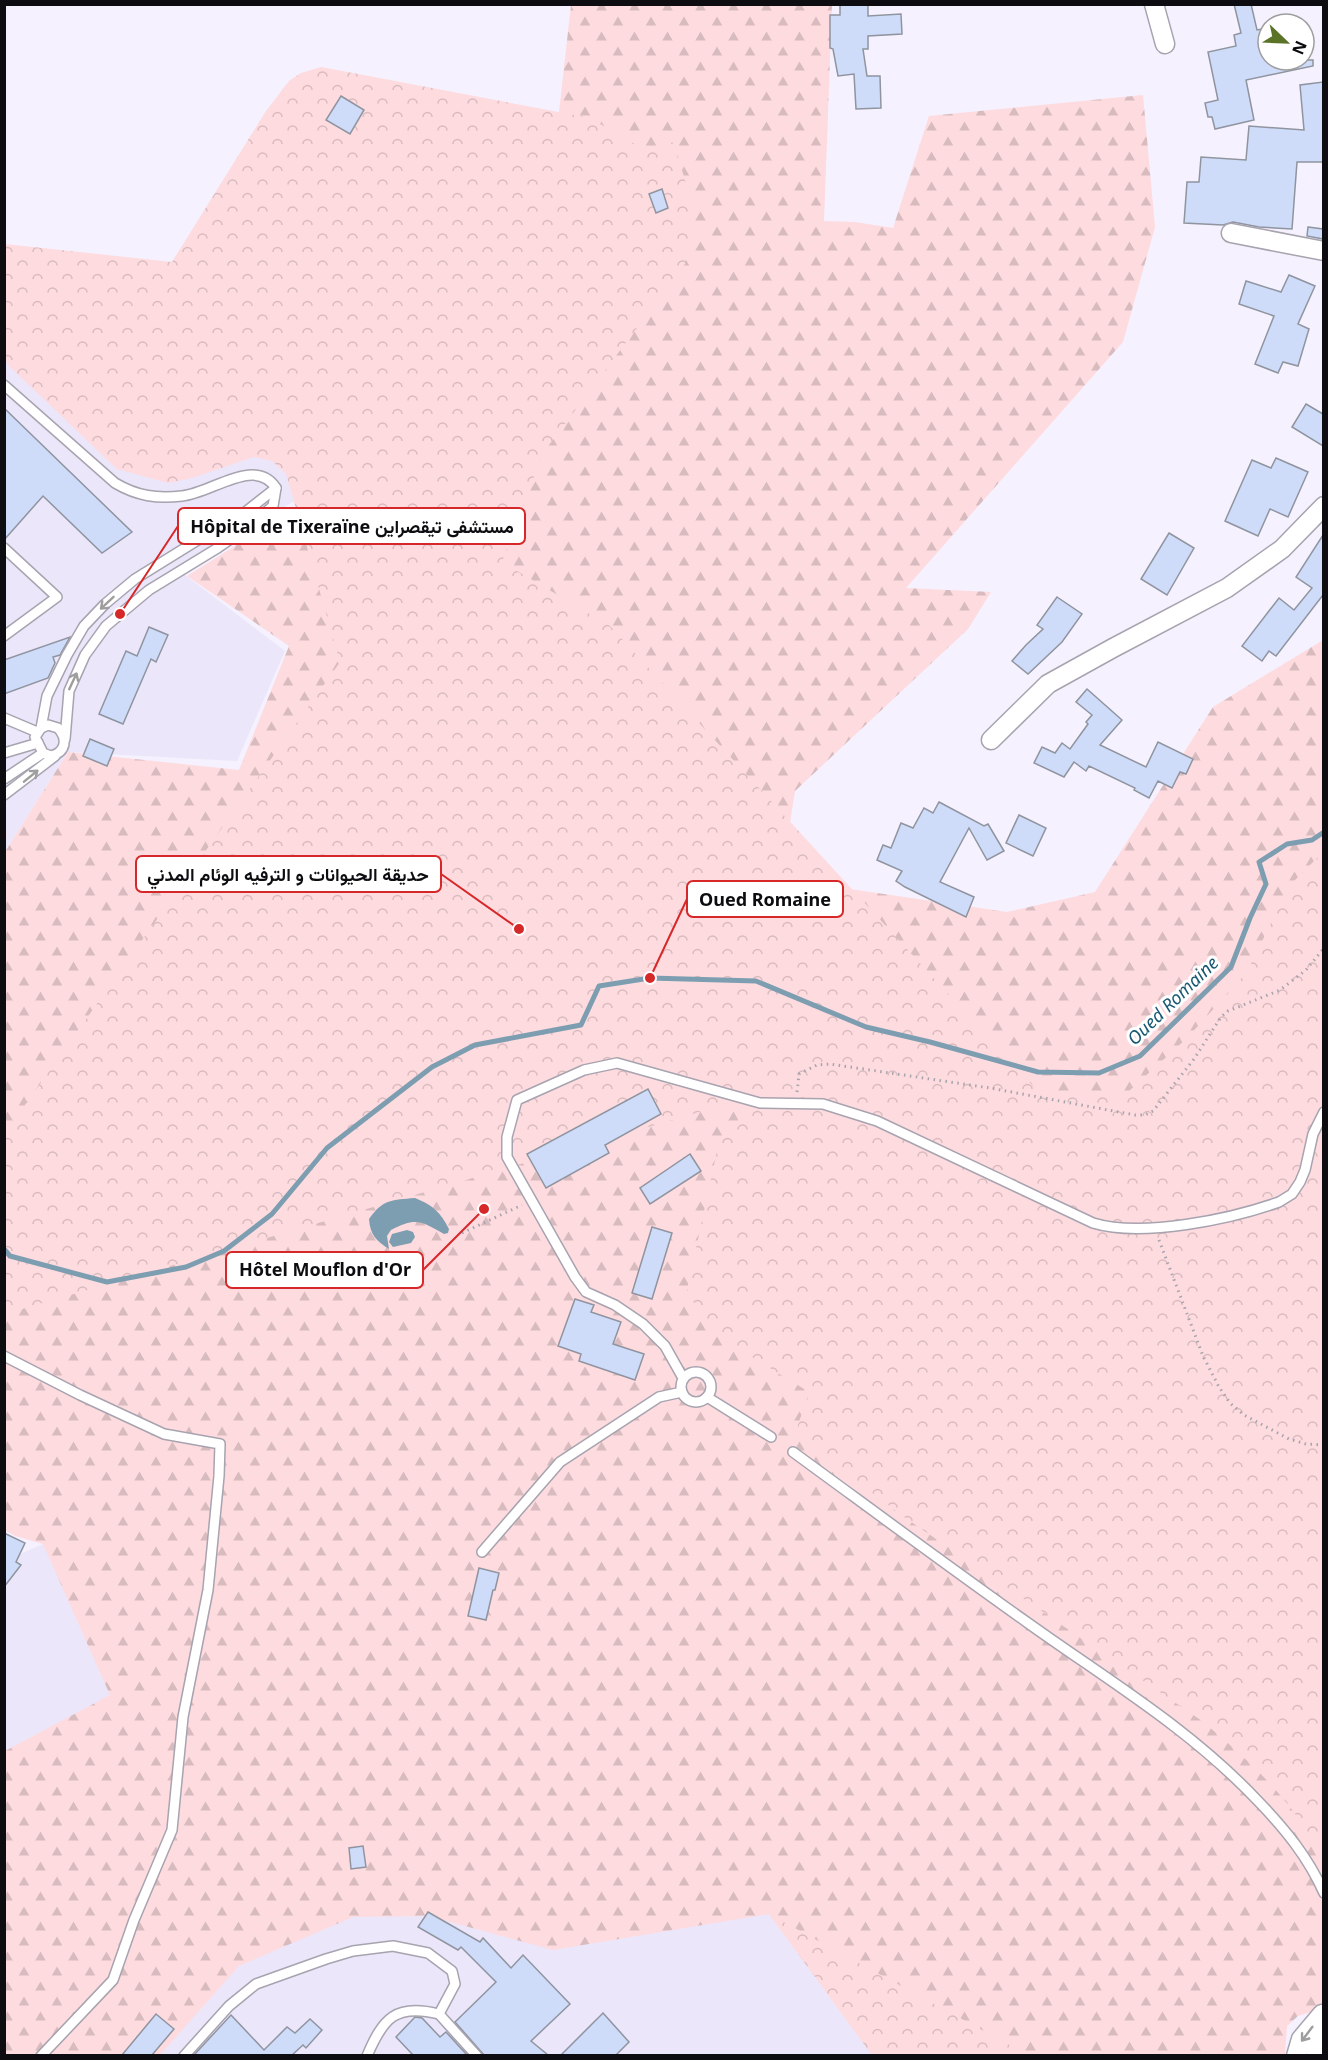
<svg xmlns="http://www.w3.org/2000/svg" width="1328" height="2060" font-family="'Noto Sans',Vazirmatn,sans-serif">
<defs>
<pattern id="forest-firs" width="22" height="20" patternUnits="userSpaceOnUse" patternTransform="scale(1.5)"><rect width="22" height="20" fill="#fedbdf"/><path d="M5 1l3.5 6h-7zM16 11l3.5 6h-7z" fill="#d8bbbe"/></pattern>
<pattern id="park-crowns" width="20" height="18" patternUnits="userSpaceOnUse" patternTransform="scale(1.5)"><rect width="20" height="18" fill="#fedbdf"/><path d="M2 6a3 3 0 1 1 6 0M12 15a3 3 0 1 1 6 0" fill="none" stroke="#d8bbbe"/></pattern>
</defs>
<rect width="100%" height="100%" fill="#f5f1fe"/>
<g fill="#ece6fa">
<polygon points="4,355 261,445 309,492 180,571 285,651 237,761 68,752 5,852"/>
<polygon points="43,1544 769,1914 872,2055 5,2055 4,1561"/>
</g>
<polygon fill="url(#forest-firs)" points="571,5 832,5 824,221 855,222 893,228 929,116 1143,95 1155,227 1123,342 906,588 991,592 968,629 795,791 781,879 1007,912 1095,892 1213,707 1323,640 1324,2008 1298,2016 1287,2026 1285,2055 872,2055 769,1914 553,1950 428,1916 353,1917 239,1966 160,2055 5,2055 5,1751 110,1695 43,1544 15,1536 5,1530 5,852 68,752 239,770 289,646 187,576 315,496 295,455 173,274 557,130"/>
<g fill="url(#park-crowns)">
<path d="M321,67L590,118L645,150L674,142L694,212L685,264L543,453L502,562L610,626L1044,1098L1128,1092L1187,1038L1247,972L1289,886L1323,852V1859C1296,1803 1249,1760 1202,1721L904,1517L795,1434L809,1392L709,1331L687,1290L720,1137L739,1122L731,1103L5,1314V1133L340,662L286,474L272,461L254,457L192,478L168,483L117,469L9,366L5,358V244L172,262L266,111L289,81L301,73Z"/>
<polygon points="769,1914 1028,2055 872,2055"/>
</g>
<g fill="#7d9eb0">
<path d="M415,1198C434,1206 440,1212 449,1229L448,1233L444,1234C421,1221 416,1217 391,1230L387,1236L389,1249C376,1241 370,1234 369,1219C383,1199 392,1200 415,1198Z"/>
<polygon points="407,1230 413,1232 415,1237 411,1243 393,1247 389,1242 392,1234"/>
</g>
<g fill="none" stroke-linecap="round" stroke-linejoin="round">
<polyline stroke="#7d9eb0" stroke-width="5" points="4,1249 10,1256 107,1282 186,1267 224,1251 272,1214 327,1148 432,1067 475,1045 581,1025 599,986 650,978 756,981 866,1027 930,1042 1038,1072 1099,1073 1140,1056 1231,967 1250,918 1266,884 1259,862 1287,844 1312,840 1324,832"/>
</g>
<g fill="#cedcfa" stroke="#8f949f" stroke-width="1.5">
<polygon points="840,4 868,4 868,16 901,14 902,34 868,36 868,49 863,49 867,76 880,76 881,108 856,109 854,74 838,76 833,49 830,48 830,15 840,15"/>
<polygon points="1234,4 1251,4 1257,30 1268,28 1268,60 1313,60 1313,66 1246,80 1254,120 1215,129 1212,117 1208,117 1205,103 1218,100 1208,52 1236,46 1234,35 1241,33"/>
<polygon points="1323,82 1323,162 1297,162 1292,229 1259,227 1233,222 1223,225 1184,223 1187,182 1199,182 1201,157 1246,160 1249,126 1304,130 1300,85"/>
<polygon points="341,96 364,110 350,134 326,120"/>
<polygon points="662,189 668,208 656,213 649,194"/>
<polygon points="1308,227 1323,229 1323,239 1307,236"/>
<polygon points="1289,275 1315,286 1298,324 1309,329 1298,366 1283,362 1278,373 1255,364 1274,316 1239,304 1246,281 1281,292"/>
<polygon points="1306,404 1323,414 1323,446 1292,427"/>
<polygon points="4,408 132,532 102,553 43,496 4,540"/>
<polygon points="1276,458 1308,472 1288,517 1270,509 1258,536 1225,521 1252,460 1271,468"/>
<polygon points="1169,533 1194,548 1167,595 1141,579"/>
<polygon points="1323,535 1323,595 1276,656 1269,651 1262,661 1242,646 1279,598 1294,610 1312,588 1296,577"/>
<polygon points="1057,597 1082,614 1062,642 1028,674 1012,661 1026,645 1043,629 1037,625"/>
<polygon points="149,627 168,635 156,662 151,659 123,724 99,714 126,651 137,656"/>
<polygon points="70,637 60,655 53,657 55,663 48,678 4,694 4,660"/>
<polygon points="1087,689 1122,720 1100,745 1146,767 1158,742 1193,759 1186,774 1180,772 1172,788 1158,781 1149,798 1134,790 1135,788 1089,766 1086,771 1074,762 1064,777 1034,763 1042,747 1055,753 1062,743 1070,749 1088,724 1086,722 1092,715 1076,702"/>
<polygon points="90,739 114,749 107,766 83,756"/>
<polygon points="939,802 984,826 988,824 1004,851 987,860 969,828 940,882 974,897 966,917 905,887 896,881 902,871 877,860 883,845 891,848 901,823 913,828 924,808 933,813"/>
<polygon points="1019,815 1046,828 1033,856 1006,843"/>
<polygon points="648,1089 661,1114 605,1145 609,1153 546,1188 527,1154"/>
<polygon points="690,1154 701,1171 650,1204 640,1188"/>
<polygon points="652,1227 672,1233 652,1299 632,1293"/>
<polygon points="575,1299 594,1305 591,1312 621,1322 613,1344 644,1354 635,1380 579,1361 581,1354 558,1346"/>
<polygon points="4,1533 25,1543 16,1562 21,1565 4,1587"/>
<polygon points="479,1568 499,1573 495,1590 493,1590 486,1620 468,1616"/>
<polygon points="363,1846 366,1867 351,1869 349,1848"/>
<polygon points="428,1912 480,1942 483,1938 511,1968 523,1955 570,2004 531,2041 548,2055 484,2055 455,2022 496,1982 461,1947 458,1950 418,1927"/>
<polygon points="603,2013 629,2042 616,2055 561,2055"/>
<polygon points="156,2014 174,2029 152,2055 122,2055"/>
<polygon points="231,2015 264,2050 287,2027 295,2033 310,2019 322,2030 306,2048 303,2045 292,2055 194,2055"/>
<polygon points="415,2017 422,2018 440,2037 446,2032 467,2055 413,2055 396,2037"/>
</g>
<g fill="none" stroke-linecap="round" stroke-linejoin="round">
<defs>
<g id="service">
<path d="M4,385L115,483C137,496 157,499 182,496C212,493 255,456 276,488L273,506L252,524L216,549L149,590L106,626L85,655L69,691L65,739"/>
<polyline points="4,548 57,597 4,636"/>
<polyline points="4,718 37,732"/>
<path d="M48,725L58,728C68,739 66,752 51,756L43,753L35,737L41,728Z"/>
<polyline points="41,728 47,696 67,655 84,626 105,604 135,579 206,535 239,517 276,488"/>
<polyline points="4,753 38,743"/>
<polyline points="4,779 43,753"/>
<polyline points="4,795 55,756"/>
<polyline points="4,1356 80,1395 164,1434 220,1444 219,1476 208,1590 183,1717 172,1830 134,1920 113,1980 41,2056"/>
<circle cx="696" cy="1387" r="15"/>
<path d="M683,1378L665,1346L643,1324L615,1305L586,1292L575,1277L507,1157V1137L517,1100L584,1070L617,1063L760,1103L823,1104L877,1121L1093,1223C1142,1238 1231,1219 1279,1202L1292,1194L1300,1182L1305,1170L1313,1134L1324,1112"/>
<polyline points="707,1397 771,1437"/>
<path d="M793,1452C871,1509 949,1567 1028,1623C1109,1681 1189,1728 1258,1801C1285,1829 1308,1857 1324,1893"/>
<polyline points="482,1552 560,1462 659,1397 682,1392"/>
<polyline points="184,2056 229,2006 256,1984 326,1959 353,1951 393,1946 428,1953 452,1971 455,1984 439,2014 477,2056"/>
<path d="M367,2056C383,2018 396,2003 439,2014"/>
</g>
<g id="minor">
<polyline points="1154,4 1165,44"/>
<polyline points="1231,233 1324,251"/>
<polyline points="991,740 1048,684 1113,648 1227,588 1282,549 1324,506"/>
<polyline points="1296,2056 1301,2039 1322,2014 1315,2056"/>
</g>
</defs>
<use href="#service" stroke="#a7a3af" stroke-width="12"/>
<use href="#minor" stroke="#a7a3af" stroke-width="21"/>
<g stroke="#a7a4ae" stroke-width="3" stroke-dasharray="1.5 4.5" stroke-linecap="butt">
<polyline points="797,1092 799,1074 817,1065 830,1064 990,1088 1135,1115 1145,1115 1153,1111 1194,1059 1221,1017 1228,1011 1280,990 1306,970 1324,948"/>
<polyline points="462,1233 522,1205"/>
<polyline points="1159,1240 1203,1356 1219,1387 1230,1403 1244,1415 1289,1439 1306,1444 1324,1445"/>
</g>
<use href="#service" stroke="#fff" stroke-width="9"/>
<use href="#minor" stroke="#fff" stroke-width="18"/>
</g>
<defs><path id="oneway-shaft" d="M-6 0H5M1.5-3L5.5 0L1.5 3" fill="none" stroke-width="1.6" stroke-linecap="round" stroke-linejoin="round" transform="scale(1.5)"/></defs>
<g stroke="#9e9e9f">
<use href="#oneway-shaft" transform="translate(107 603) rotate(137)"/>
<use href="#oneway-shaft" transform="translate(73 681) rotate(-65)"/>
<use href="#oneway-shaft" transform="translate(31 776) rotate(-39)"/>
<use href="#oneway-shaft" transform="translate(1307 2034) rotate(127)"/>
</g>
<g text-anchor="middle" stroke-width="6" stroke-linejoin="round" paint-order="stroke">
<g font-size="18" font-style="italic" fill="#195872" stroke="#fff">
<text transform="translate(1173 1001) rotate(-44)" y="6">Oued Romaine</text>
</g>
</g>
<path fill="none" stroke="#d62828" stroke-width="2" d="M120 614L178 526M519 929L441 874M650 978L687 899M484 1209L423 1270"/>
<g fill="#d62828" stroke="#fff" stroke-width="2">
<circle cx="120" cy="614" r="6"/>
<circle cx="519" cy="929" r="6"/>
<circle cx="650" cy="978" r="6"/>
<circle cx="484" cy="1209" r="6"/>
</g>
<g fill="#fff" stroke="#d62828" stroke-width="2">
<rect x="178" y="508" width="347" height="36" rx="6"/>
<rect x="136" y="856" width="305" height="36" rx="6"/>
<rect x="687" y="881" width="156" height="36" rx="6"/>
<rect x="226" y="1252" width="197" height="36" rx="6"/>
</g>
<g font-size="18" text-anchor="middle" font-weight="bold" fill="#0d0c10">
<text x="352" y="533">Hôpital de Tixeraïne مستشفى تيقصراين</text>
<text x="288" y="881">حديقة الحيوانات و الترفيه الوئام المدني</text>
<text x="765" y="906">Oued Romaine</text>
<text x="325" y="1276">Hôtel Mouflon d'Or</text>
</g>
<rect width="1328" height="2060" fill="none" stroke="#0d0c10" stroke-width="12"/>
<g transform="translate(1286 42) rotate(113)"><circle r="28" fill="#ffffff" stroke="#9e9e9f" stroke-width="1.5"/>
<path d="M0-4.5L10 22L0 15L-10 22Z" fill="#5a7326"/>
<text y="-9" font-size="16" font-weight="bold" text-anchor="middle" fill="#0d0c10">N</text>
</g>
</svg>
